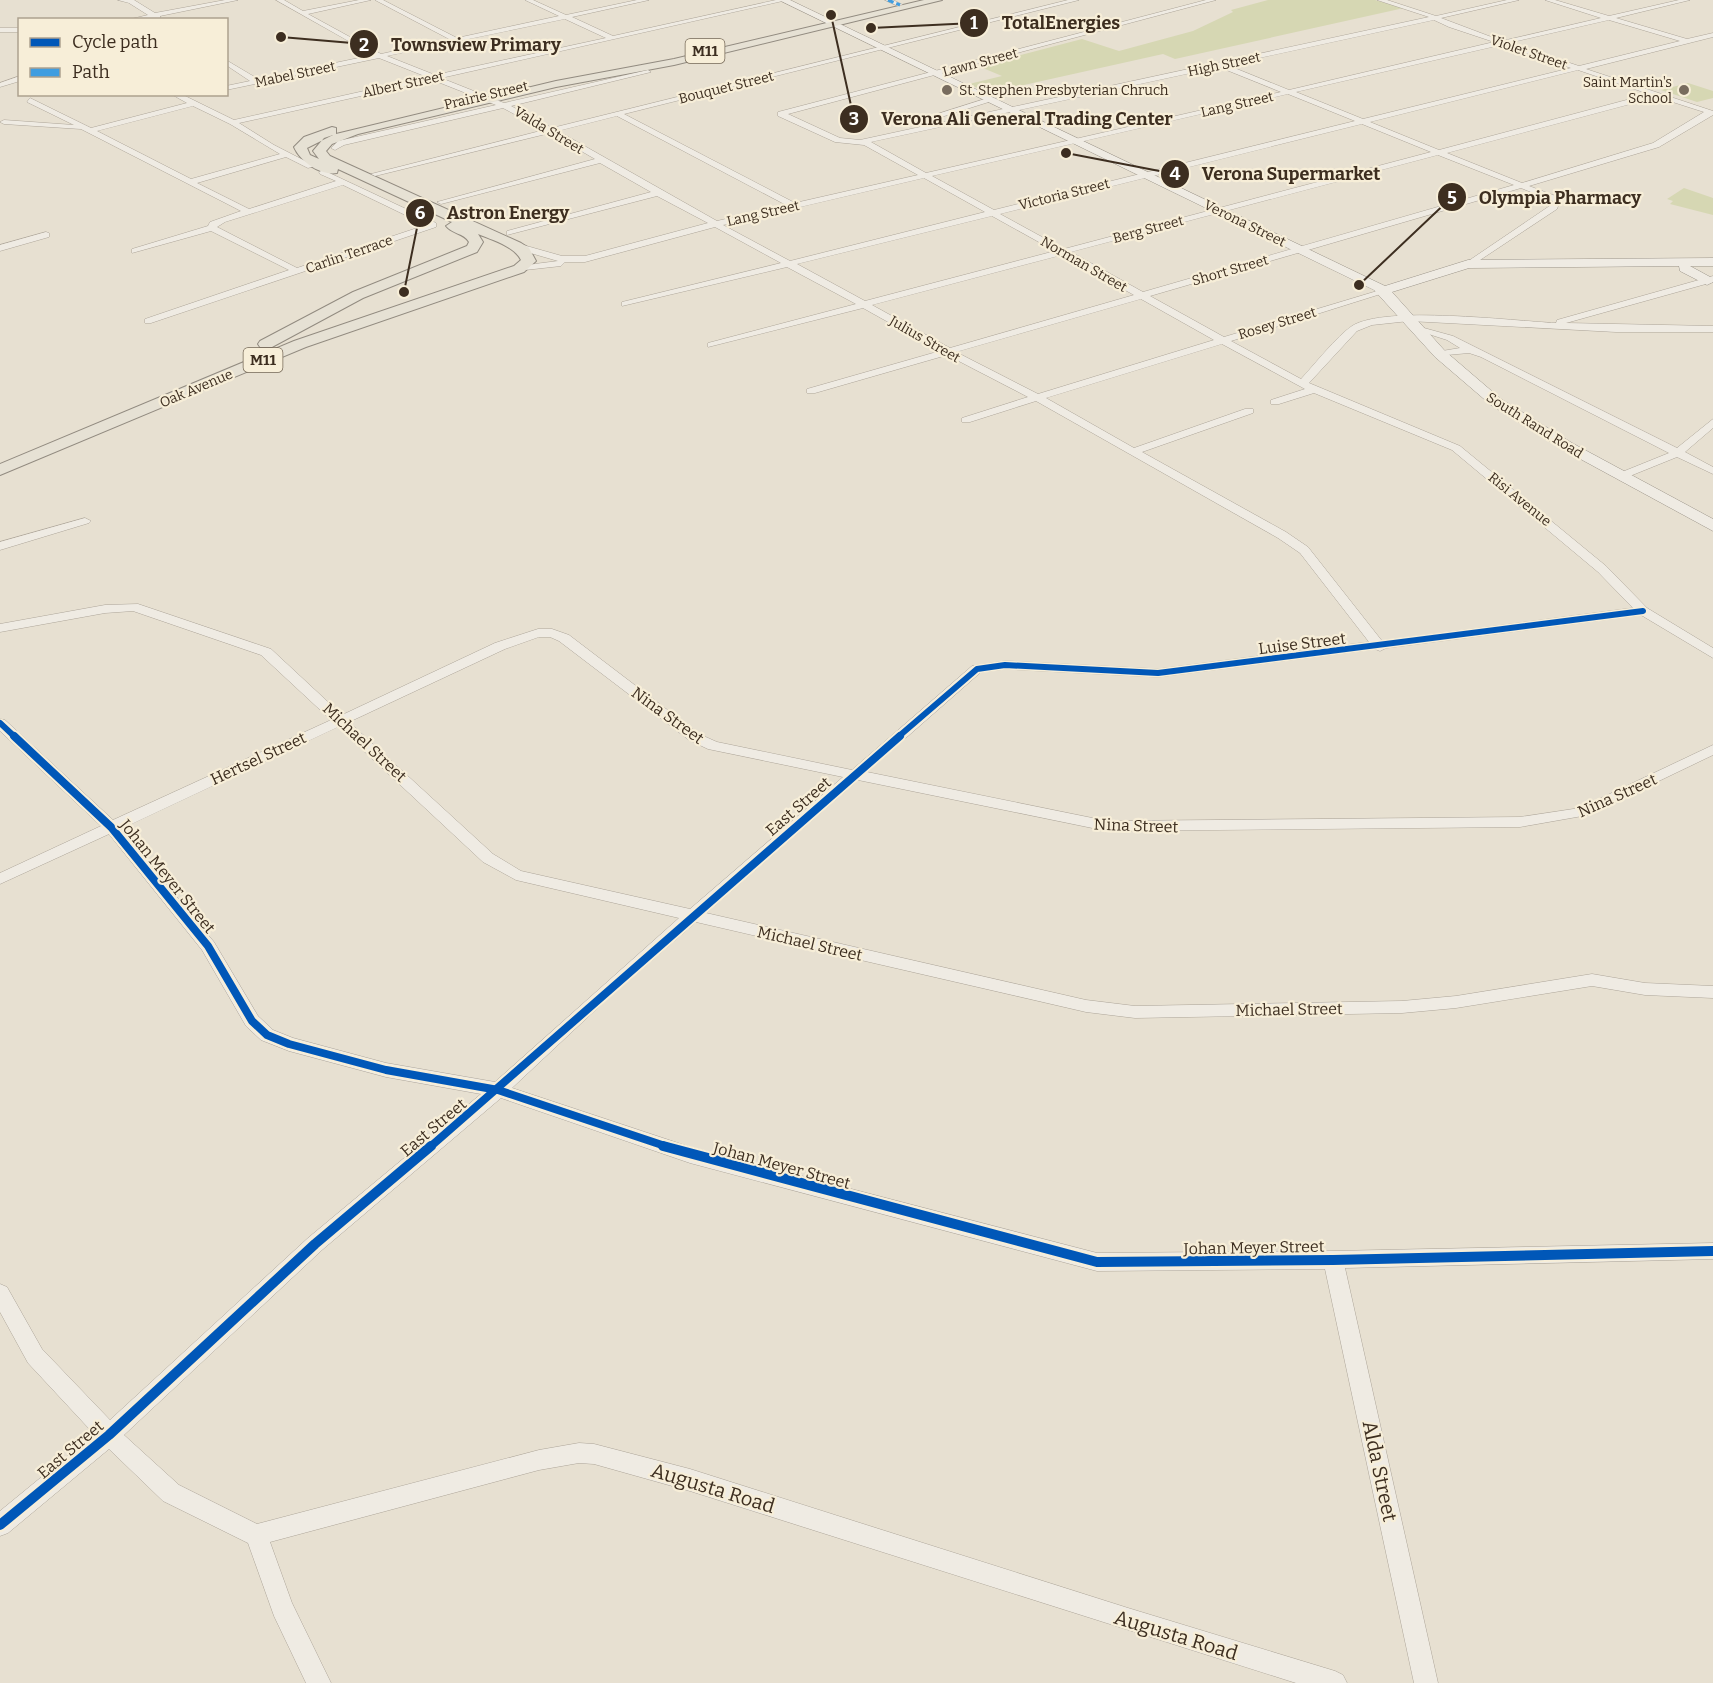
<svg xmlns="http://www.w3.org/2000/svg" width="1713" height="1683" font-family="Bitter,serif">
<rect width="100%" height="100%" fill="#e7e0d1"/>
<g fill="#d6d7b3">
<polygon points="1268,0 1375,0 1404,8 1175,59 1163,54 988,93 969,84 1002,76 978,66 1082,39 1119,51 1193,31 1233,12 1231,10"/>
<polygon points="1688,83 1713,91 1713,98 1697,102 1661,90"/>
<polygon points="1684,188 1713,198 1713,215 1670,204 1673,201 1667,199"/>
</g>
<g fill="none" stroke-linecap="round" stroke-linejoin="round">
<defs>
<g id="street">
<polygon points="118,0 134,0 155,13 225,0 238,0 160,16 160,20 153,18 127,20 148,15 129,3"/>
<path d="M276,0H284L303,11L359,0H371L308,14L381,54L449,39L375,0H383L457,38L559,16L525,0H533L566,15L637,0H649L572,17L613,36L776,0H787L441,78L504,103L648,70L651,72L511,106L552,128L1068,0H1079L624,114L795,203L918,175L864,145L835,142L778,116V112L1206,0H1216L788,114L840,138L860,140L1429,17L1377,0H1387L1436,16L1507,0H1519L1441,18L1502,41L1601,18L1545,0H1555L1609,16L1679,0H1690L1616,18L1687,39L1713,33V37L1586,69L1713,111V115L1659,147L1529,186L1561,198L1557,209L1471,266L1464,264L1551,205L1553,201L1521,188L1150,296L1224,337L1387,288V292L1231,341L1301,379C1314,365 1337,336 1352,326C1385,305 1512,321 1556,323L1557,320L1713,276V282L1566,323L1713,326V332H1616L1409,321L1372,325L1357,331L1309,383L1460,446L1606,566L1647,608L1713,648V658L1641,615L1386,648L1380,651L1375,649L1158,677L1005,669L981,672L867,772L1107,821L1520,817L1580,808L1713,745V755L1588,815L1520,827L1107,831L858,780L706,913L1086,1000L1135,1006L1402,1001L1456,996L1592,974L1645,983L1713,986V998L1645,995L1592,986L1456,1008L1402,1013L1135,1018L1086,1012L696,922L606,1000L512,1088L690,1147L1097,1253L1333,1251L1713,1243V1259L1345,1268L1438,1683H1414L1325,1269L1097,1271L690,1163L501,1098L322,1250L124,1435L179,1485L257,1524L539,1450L579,1443L594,1444L690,1469L1128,1608L1335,1671L1343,1675L1347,1683H1296L690,1491L594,1464L579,1463L539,1470L270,1542L292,1603L331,1683H306L274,1616L248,1543L163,1501L109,1449L8,1533L0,1536V1511L94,1434L28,1363L0,1312V1284L7,1287L42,1349L110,1420L308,1238L481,1094L386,1077L289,1051L261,1040L246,1026L202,950L109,834L0,884V873L101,826L0,731V719L5,720L113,820L331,720L261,655L133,611L105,613L0,632V624L105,605L138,604L271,649L342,715L495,643L538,629H552L569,635L699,734L717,742L852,770L972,666L1005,661L1158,669L1369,642L1300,553L1278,538L1036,401L970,422H962V418L1028,397L947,355L815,393H807V389L940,351L863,308L708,347V343L856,304L787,267L622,306V302L781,263L715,227L585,262H565L561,266L516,271L514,269L519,266L558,261L513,248L512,246L516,243L562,256H585L708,223L657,196L507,235V231L651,192L600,163L441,204L437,202L595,159L550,133L375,176L371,174L544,130L503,108L344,145L335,150L331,148L338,141L496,105L433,80L239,123L274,145L315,166L308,168L286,157L197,183L249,209L336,181L320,174L319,172L323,170L436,223V227L151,323H145V319L289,270L211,231L132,253V249L208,226L210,222L241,211L81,129L4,124L0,122L4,120L74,125L27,102L30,98L91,128L187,103L171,94H181L234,120L427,77L379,58L226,90V86L250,81L226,65V60L258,79L373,55ZM565,19L606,38L435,75L387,56ZM1434,20L1449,27L1494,42L1289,90L1227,65ZM1609,20L1680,41L1579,66L1509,43ZM1501,45L1571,68L1363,119L1296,92ZM1219,67L1281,92L926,173L871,142ZM1578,70L1649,94L1439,150L1370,122ZM1288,94L1355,121L994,210L932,176ZM1657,97L1704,112L1653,143L1522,183L1447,153ZM193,106L230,124L280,154L191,179L97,131ZM617,116L786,205L717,221L558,131ZM1362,124L1431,152L1064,249L1000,214ZM1438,155L1514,185L1143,292L1071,252ZM924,178L985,212L790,261L723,225ZM343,185L426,225L297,268L217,227L225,222ZM992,216L1055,251L865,301L797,264ZM1062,255L1134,295L950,348L872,305ZM1141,299L1214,340L1038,394L956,352ZM1222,344L1305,389L1271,400V404H1279L1314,393L1452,450L1598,572L1633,608L1382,641L1308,547L1286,532L1142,452L1253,413V409H1245L1134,448L1046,398ZM539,637H550L559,641L689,740L708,749L843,777L690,909L521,871L493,854L349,722L505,649ZM338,727L483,862L516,880L679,918L495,1082L386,1063L293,1038L273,1030L258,1016L214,942L121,829Z"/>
<polygon points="885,0 893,0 903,5 898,6"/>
<rect x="0" y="28" width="20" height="4"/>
<polygon points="20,76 20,81 0,87 0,83"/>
<polygon points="988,98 995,100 916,125 909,123"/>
<polygon points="46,232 49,233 49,237 0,251 0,245"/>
<polygon points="1413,325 1453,336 1677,448 1713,419 1713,428 1685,452 1713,467 1713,474 1677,457 1625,478 1617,478 1617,474 1669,453 1481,357 1469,353 1436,356 1436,352 1460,348 1447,340 1413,329"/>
<polygon points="85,518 91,521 89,523 0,550 0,542"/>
</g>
<polygon id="secondary" points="779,0 790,0 1385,286 1468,260 1713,258 1713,266 1690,266 1712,278 1713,282 1707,285 1680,271 1679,266 1469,268 1392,292 1445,351 1501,399 1572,443 1713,519 1713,531 1562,449 1491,405 1435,357 1374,290"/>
<path id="primary" d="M924,0H942L674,65L556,87L358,134L332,144L326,151L330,156L521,243L529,248L536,261L524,272L306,347L0,475V464L294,341L514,266L521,260C514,246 492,240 478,234L483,242L477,252L363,298L272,347H260L258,344L260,341L353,292L467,246L469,242C464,233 452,234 446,226L452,222L338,169L337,173C320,176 300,161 294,147L304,137L332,127L336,128V134L556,81L674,59ZM333,135L324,138L313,151L319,159L310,155L307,148Z"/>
</defs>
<use href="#street" stroke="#ada599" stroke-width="1"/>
<use href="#secondary" stroke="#9c958a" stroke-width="1"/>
<use href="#primary" stroke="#928b80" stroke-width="2"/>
<use href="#street" fill="#efebe3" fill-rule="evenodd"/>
<use href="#secondary" fill="#efebe3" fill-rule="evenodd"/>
<use href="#primary" fill="#e6e1d4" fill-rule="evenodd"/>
<polyline stroke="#3f9de0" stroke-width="3" stroke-dasharray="6 3" stroke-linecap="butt" points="888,0 900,5"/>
<defs>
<g id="cycleway-far2">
<polyline points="0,723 15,737"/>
<polyline points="898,737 977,669 1005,665 1158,673 1643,611"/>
</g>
<g id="cycleway-far1">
<polyline points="14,736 111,827 208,946 252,1021 267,1035 289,1044 386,1070 498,1090 668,1147"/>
<polyline points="430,1147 900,736"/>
</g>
<g id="cycleway">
<polyline points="663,1146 1097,1262 1333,1260 1713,1251"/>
<polyline points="0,1525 109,1435 315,1244 431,1146"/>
</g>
</defs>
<use href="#cycleway-far2" stroke="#f7eed8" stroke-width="9"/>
<use href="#cycleway-far1" stroke="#f7eed8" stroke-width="12"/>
<use href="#cycleway" stroke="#f7eed8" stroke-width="14"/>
<use href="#cycleway-far2" stroke="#0057b8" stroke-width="6"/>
<use href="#cycleway-far1" stroke="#0057b8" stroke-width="8"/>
<use href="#cycleway" stroke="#0057b8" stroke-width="10"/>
</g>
<g fill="#786c5e" stroke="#f7eed8" stroke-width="2">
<circle cx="947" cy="90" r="6"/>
<circle cx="1684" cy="90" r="6"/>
</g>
<g text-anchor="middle" stroke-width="4.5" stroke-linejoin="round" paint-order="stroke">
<g font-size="14" fill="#3d2e20" stroke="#f7eed8">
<text transform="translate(1529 52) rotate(19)" y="5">Violet Street</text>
<text transform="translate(980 62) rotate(-15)" y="5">Lawn Street</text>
<text transform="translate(1224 64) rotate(-12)" y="5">High Street</text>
<text transform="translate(295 74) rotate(-12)" y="5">Mabel Street</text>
<text transform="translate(403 84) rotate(-12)" y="5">Albert Street</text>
<text transform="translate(726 87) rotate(-14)" y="5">Bouquet Street</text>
<text transform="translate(486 95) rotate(-13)" y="5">Prairie Street</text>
<text transform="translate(1237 104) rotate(-13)" y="5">Lang Street</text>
<text transform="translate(549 130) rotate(31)" y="5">Valda Street</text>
<text transform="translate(1064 194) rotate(-14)" y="5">Victoria Street</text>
<text transform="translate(763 213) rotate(-13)" y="5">Lang Street</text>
<text transform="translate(1245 223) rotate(26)" y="5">Verona Street</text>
<text transform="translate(1148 229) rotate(-15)" y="5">Berg Street</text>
<text transform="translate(349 254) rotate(-19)" y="5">Carlin Terrace</text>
<text transform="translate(1084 264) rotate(30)" y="5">Norman Street</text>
<text transform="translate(1230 270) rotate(-16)" y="5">Short Street</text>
<text transform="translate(1277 323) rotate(-17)" y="5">Rosey Street</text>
<text transform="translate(925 339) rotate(30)" y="5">Julius Street</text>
<text transform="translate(196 388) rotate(-23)" y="5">Oak Avenue</text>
<text transform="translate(1535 425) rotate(32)" y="5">South Rand Road</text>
<text transform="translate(1520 499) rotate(39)" y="5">Risi Avenue</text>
</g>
<g font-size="14" fill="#3d2e20" stroke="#f7eed8" text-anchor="end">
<text x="1672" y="87">Saint Martin's<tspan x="1672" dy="16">School</tspan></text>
<text x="959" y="95" text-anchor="start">St. Stephen Presbyterian Chruch</text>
</g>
<g fill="#f7eed8" stroke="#756857" stroke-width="1.5">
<rect x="685.5" y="39" width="39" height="24" rx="4.5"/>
<rect x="243.5" y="348" width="39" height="24" rx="4.5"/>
</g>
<g font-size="15" font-weight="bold" fill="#3d2e20">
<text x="705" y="56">M11</text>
<text x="263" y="365">M11</text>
</g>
<g font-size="16" fill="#3d2e20" stroke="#f7eed8">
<text transform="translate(1302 643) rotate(-7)" y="6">Luise Street</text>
<text transform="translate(668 715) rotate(36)" y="6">Nina Street</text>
<text transform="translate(365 742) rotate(43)" y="6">Michael Street</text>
<text transform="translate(258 758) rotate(-25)" y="6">Hertsel Street</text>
<text transform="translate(1617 795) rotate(-24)" y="6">Nina Street</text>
<text transform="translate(798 806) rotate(-41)" y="6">East Street</text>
<text transform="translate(1136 825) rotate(2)" y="6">Nina Street</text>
<text transform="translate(168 876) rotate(51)" y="6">Johan Meyer Street</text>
<text transform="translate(810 943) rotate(13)" y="6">Michael Street</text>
<text transform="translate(1289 1009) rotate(-1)" y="6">Michael Street</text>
<text transform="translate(433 1127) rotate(-40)" y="6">East Street</text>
<text transform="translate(782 1165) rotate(15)" y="6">Johan Meyer Street</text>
<text transform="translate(1254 1247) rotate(-1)" y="6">Johan Meyer Street</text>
<text transform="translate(70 1449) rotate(-40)" y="6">East Street</text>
</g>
<g font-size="20" fill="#3d2e20" stroke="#f7eed8">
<text transform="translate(1380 1471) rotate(78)" y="7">Alda Street</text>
<text transform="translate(713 1488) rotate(17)" y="7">Augusta Road</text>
<text transform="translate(1176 1635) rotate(17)" y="7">Augusta Road</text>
</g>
</g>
<path fill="none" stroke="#3d2e20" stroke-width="2" d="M871 28L974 23M281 37L364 44M831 15L854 119M1066 153L1175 174M1359 285L1452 197M404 292L420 213"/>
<g fill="#3d2e20" stroke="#f7eed8" stroke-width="2">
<circle cx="871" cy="28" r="6"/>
<circle cx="281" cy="37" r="6"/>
<circle cx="831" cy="15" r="6"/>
<circle cx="1066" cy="153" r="6"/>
<circle cx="1359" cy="285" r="6"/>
<circle cx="404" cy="292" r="6"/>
<circle cx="974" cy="23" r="15"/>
<circle cx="364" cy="44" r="15"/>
<circle cx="854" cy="119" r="15"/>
<circle cx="1175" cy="174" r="15"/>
<circle cx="1452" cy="197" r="15"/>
<circle cx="420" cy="213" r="15"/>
</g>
<g font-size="18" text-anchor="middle" font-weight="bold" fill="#fff">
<text x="974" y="29">1</text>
<text x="364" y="51">2</text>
<text x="854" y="125">3</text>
<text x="1175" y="180">4</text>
<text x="1452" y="204">5</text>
<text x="420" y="219">6</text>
</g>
<g font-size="18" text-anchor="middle" font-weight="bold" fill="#3d2e20" stroke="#f7eed8" stroke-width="4.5" stroke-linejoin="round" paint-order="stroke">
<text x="1061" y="29">TotalEnergies</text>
<text x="476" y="51">Townsview Primary</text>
<text x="1027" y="125">Verona Ali General Trading Center</text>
<text x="1291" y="180">Verona Supermarket</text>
<text x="1560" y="204">Olympia Pharmacy</text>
<text x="508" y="219">Astron Energy</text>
</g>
<rect x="18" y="18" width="210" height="78" fill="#f7eed8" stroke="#ada18e" stroke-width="1.5"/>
<rect x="30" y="38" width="30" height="9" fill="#0057b8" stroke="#ada18e" stroke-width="1.5"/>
<text x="72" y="48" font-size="18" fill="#3d2e20">Cycle path</text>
<rect x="30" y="68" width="30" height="9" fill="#3f9de0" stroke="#ada18e" stroke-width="1.5"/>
<text x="72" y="78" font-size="18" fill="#3d2e20">Path</text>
</svg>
